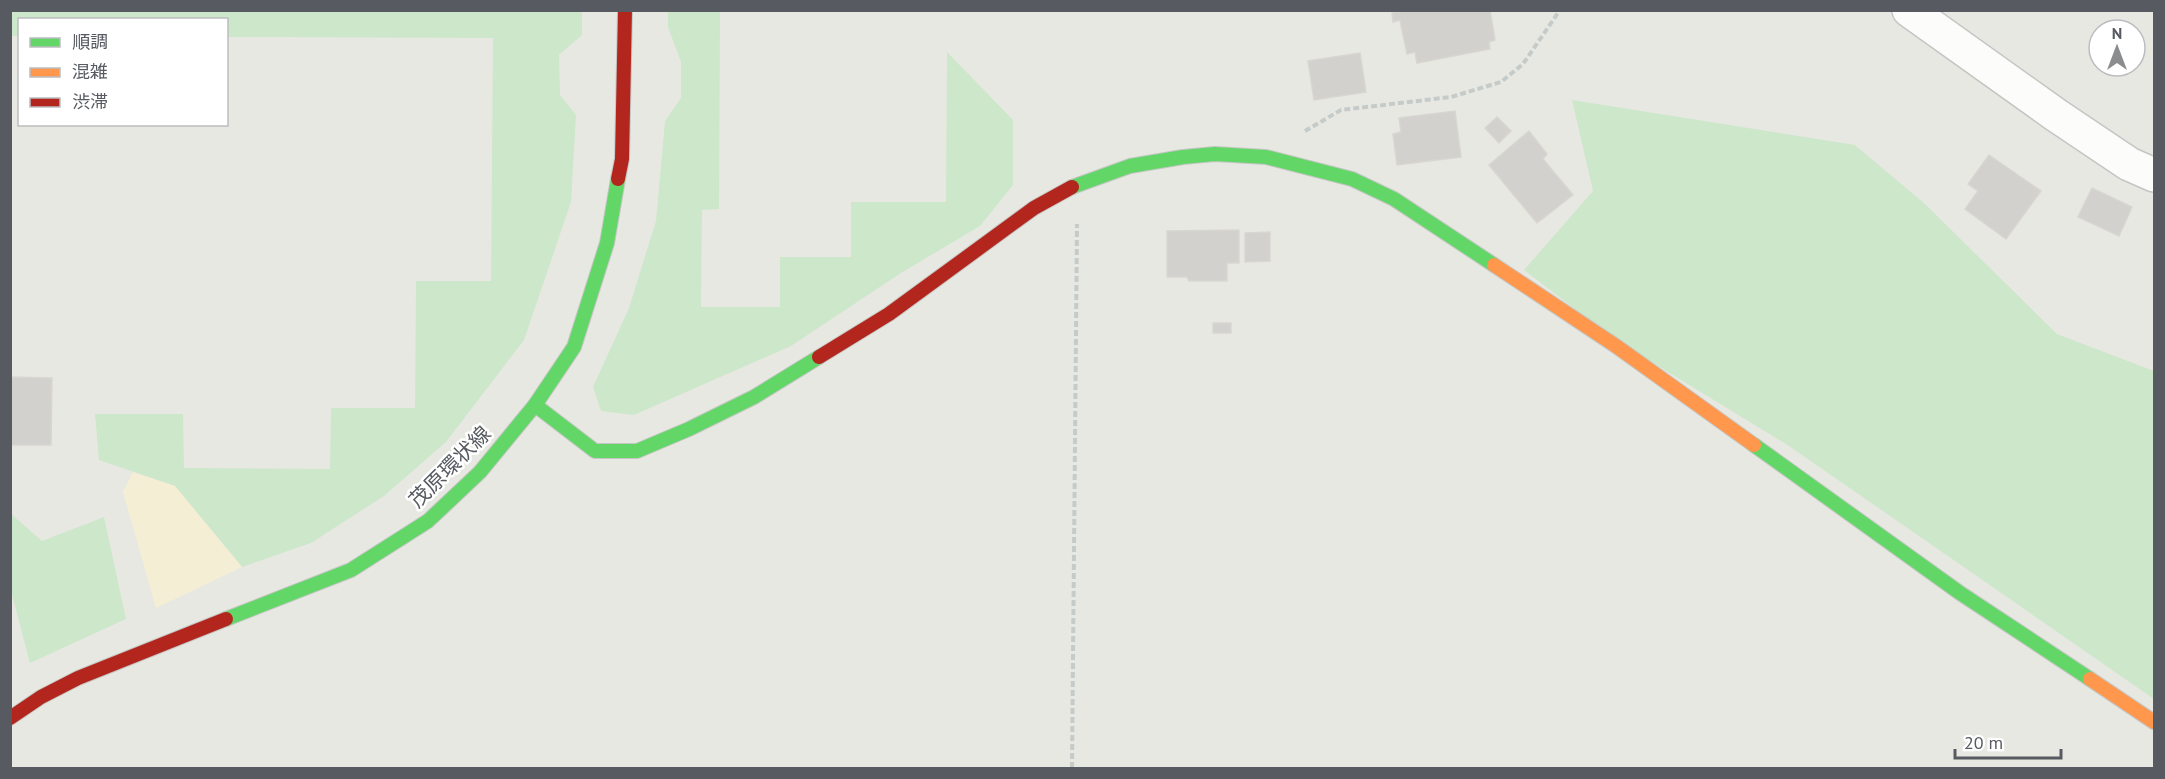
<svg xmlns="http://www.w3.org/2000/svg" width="2165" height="779" font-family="'PT Sans','Noto Sans JP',sans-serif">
<rect width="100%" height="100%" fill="#e8e8e2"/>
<g fill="#cde7cb">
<polygon points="11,10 582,11 582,35 559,55 560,95 576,115 571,202 524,340 446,442 384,496 311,543 242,567 175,486 99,460 95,414 183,414 184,468 330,469 331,408 415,408 416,281 491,281 493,38 227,37 226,20 20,20 19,36 11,36"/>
<polygon points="668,11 720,11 719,209 702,210 701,307 780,307 780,257 851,257 851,202 946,202 947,52 1013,120 1013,185 980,226 901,273 791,346 634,415 601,411 593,387 629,308 656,221 665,121 681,98 681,62 668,27"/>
<polygon points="1572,100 1855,145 1925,204 2057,334 2154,371 2154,699 1789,446 1614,339 1524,270 1593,191"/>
<polygon points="10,513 42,541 104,517 126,619 30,663 11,591"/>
</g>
<polygon fill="#f4eed4" points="133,472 175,486 242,567 156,608 123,492"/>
<g fill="#d2d1cd" stroke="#d8d6d1" stroke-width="1.5">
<polygon points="1407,10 1490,10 1495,40 1489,42 1490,49 1417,63 1415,52 1407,54 1400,20 1393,22 1392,13"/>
<polygon points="1360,53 1366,92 1314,100 1308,61"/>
<polygon points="1455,111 1461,157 1397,165 1393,134 1401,132 1399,118"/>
<polygon points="1497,117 1511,131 1499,143 1485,128"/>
<polygon points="1529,131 1547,154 1543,159 1573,195 1537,223 1489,165"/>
<polygon points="1989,155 2041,191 2006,239 1965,209 1978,191 1968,184"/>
<polygon points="2092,188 2132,207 2119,236 2078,217"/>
<polygon points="1239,230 1239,263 1227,263 1227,281 1189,281 1187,277 1167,277 1167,231"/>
<polygon points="1270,232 1270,261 1245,262 1245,233"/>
<rect x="1213" y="323" width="18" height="10"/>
<polygon points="10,377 52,378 51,445 10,445"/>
</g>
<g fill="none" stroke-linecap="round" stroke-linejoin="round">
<defs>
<polyline id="street" points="1909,10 2056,115 2129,164 2154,175"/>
<g id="fast">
<polyline points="1072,187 1130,166 1183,157 1215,154 1266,157 1352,179 1394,199 1494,265"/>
<polyline points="535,405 595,451 637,451 689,429 754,397 819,357"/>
<polyline points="1754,445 1960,593 2090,679"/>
<polyline points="226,619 351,570 428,521 480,472 535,405 574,347 607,243 618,179"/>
</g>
<g id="slow">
<polyline points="1494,265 1616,346 1754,445"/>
<polyline points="2090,679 2154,722"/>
</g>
<g id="jam">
<polyline points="618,179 622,159 625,10"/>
<polyline points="819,357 889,314 1034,208 1072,187"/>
<polyline points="10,718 41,697 78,678 226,619"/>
</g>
</defs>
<use href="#street" stroke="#c4c6c4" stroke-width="36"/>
<use href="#fast" stroke="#c5c7c5" stroke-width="16"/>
<use href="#slow" stroke="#c5c7c5" stroke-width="16"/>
<use href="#jam" stroke="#c5c7c5" stroke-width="16"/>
<g stroke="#c5cbc9" stroke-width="4" stroke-dasharray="6 3" stroke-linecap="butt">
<polyline points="1305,131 1341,110 1451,97 1501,82 1523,64 1560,10"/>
<polyline points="1072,768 1077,224"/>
</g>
<use href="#street" stroke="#fcfcfb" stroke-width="33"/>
<use href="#fast" stroke="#63d668" stroke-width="14"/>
<use href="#slow" stroke="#ff974d" stroke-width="14"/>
<use href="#jam" stroke="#b3261e" stroke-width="14"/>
</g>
<g text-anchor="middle" stroke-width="5" stroke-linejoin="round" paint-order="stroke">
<g font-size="21" fill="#575b61" stroke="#fff">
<text transform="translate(450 467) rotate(-45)" y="7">茂原環状線</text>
</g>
</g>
<rect width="2165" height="779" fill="none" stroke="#575b61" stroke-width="24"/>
<rect x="18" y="18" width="210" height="108" fill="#ffffff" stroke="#bcbdc0" stroke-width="1.5"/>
<rect x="30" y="38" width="30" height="9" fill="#63d668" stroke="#bcbdc0" stroke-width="1.5"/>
<text x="72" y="48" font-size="18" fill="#575b61">順調</text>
<rect x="30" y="68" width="30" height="9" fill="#ff974d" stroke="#bcbdc0" stroke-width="1.5"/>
<text x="72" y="78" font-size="18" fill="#575b61">混雑</text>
<rect x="30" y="98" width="30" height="9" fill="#b3261e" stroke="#bcbdc0" stroke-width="1.5"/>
<text x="72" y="108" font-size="18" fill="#575b61">渋滞</text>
<g transform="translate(2117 48)"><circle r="28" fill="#ffffff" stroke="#bcbdc0" stroke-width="1.5"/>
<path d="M0-4.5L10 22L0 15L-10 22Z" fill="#8a8c8e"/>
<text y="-9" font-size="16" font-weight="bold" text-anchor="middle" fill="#575b61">N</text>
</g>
<path d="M1955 749v9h106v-9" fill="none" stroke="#575b61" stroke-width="3"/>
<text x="1964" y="749" font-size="18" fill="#575b61" stroke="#ffffff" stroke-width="4.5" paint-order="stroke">20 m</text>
</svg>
